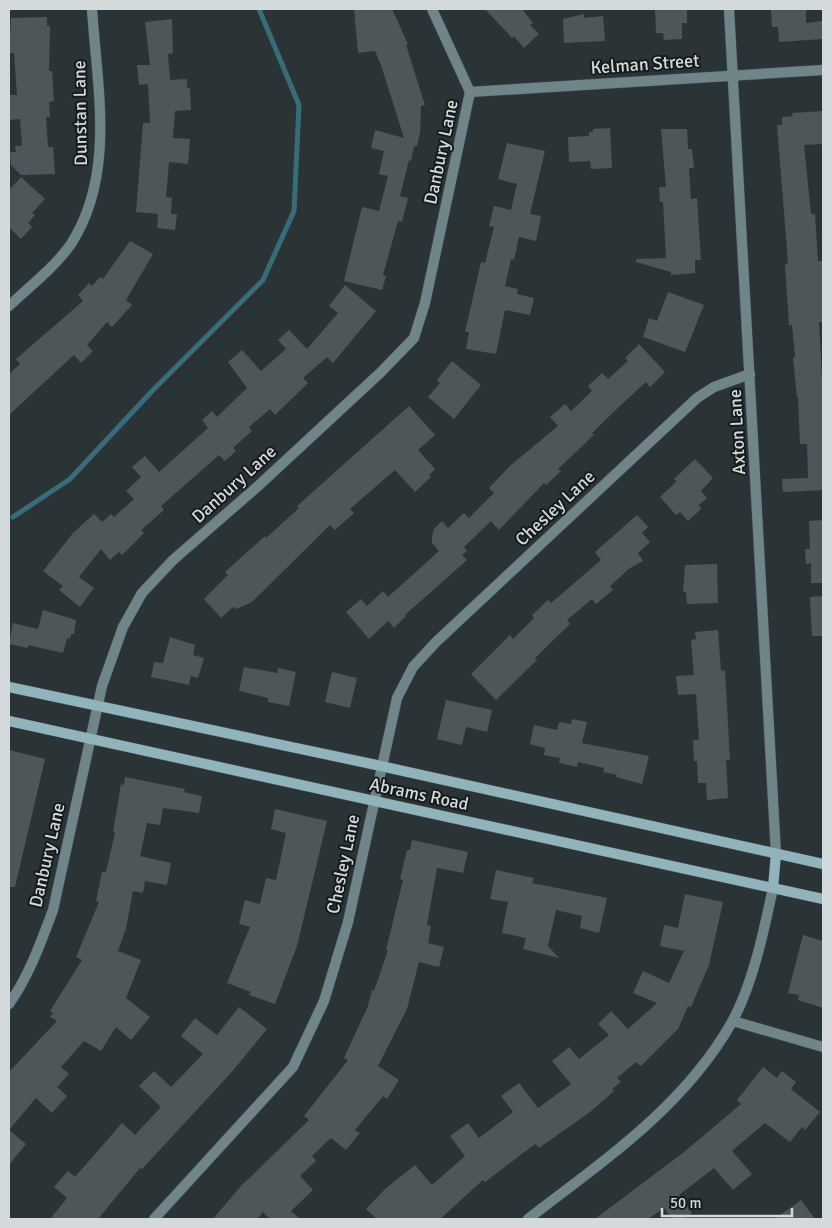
<svg xmlns="http://www.w3.org/2000/svg" width="832" height="1228" font-family="Signika,sans-serif">
<rect width="100%" height="100%" fill="#2a3436"/>
<g fill="none" stroke-linecap="round" stroke-linejoin="round">
<polyline stroke="#396c78" stroke-width="5" points="13,517 70,479 153,390 263,280 294,211 299,105 259,9"/>
</g>
<g fill="#4d575a">
<polygon points="354,9 392,9 408,44 406,45 425,105 421,106 420,133 417,146 414,146 411,161 409,160 400,196 408,198 402,222 398,221 383,275 386,276 382,290 344,281 362,207 379,211 388,176 379,174 384,151 371,148 375,130 404,138 381,65 375,51 358,53"/>
<polygon points="485,9 522,9 533,23 530,25 539,34 524,48 514,36 512,38"/>
<polygon points="655,9 687,9 687,23 682,23 682,39 664,40 663,33 656,33"/>
<polygon points="771,9 806,9 806,23 823,21 823,39 779,42 778,27 772,27"/>
<polygon points="584,14 584,18 603,16 605,41 564,43 563,19"/>
<polygon points="47,17 47,26 50,26 49,71 52,71 54,101 49,102 50,117 46,117 48,147 53,147 55,174 21,175 11,165 10,152 16,152 15,146 22,146 20,119 10,120 9,95 17,95 14,53 9,53 11,18"/>
<polygon points="172,19 173,53 168,54 170,80 187,79 187,88 190,88 191,110 175,111 173,138 190,139 188,164 169,162 166,197 172,198 171,214 177,214 175,230 157,228 158,214 136,212 143,123 150,123 148,84 139,85 137,65 150,65 145,22"/>
<polygon points="823,111 823,144 804,145 811,214 815,214 818,261 823,261 823,322 819,322 823,398 823,490 783,492 782,479 808,478 807,444 800,444 798,397 797,397 793,358 795,357 792,325 789,325 785,264 788,263 777,125 782,125 782,117 793,116 792,113"/>
<polygon points="610,128 612,168 591,169 590,161 569,162 568,137 589,136 589,132 593,132 593,129"/>
<polygon points="661,129 687,129 688,149 692,149 694,168 689,168 691,199 697,198 701,260 695,260 695,273 671,275 671,272 636,262 636,259 666,258 663,202 660,202 659,187 666,187"/>
<polygon points="507,143 545,151 530,214 541,216 536,241 519,237 514,260 511,259 505,286 518,289 517,294 534,298 530,315 505,310 496,354 466,349 469,332 465,332 481,262 485,263 494,227 489,226 494,206 511,210 517,184 498,179"/>
<polygon points="21,177 45,199 32,213 35,215 28,223 32,227 21,239 9,227 9,190"/>
<polygon points="130,241 153,254 126,300 132,305 112,327 107,322 87,345 93,351 81,363 74,355 9,415 9,374 20,364 16,359 83,301 78,295 89,283 92,286 100,277 103,279"/>
<polygon points="345,285 376,311 333,363 327,357 303,378 308,383 275,415 270,409 249,427 252,431 233,448 236,451 225,461 219,455 161,506 164,510 141,530 144,533 122,555 119,552 110,560 101,549 79,577 94,588 80,607 59,590 63,586 43,571 73,533 94,514 102,522 111,514 114,517 134,499 126,491 141,477 132,467 145,456 159,472 208,428 202,420 212,411 217,417 247,388 228,362 242,350 261,371 286,349 278,340 289,330 307,349 338,313 329,306"/>
<polygon points="668,292 704,305 685,352 643,337 649,318 657,321"/>
<polygon points="639,344 665,372 650,387 646,382 622,404 592,433 594,435 558,469 561,471 546,485 544,483 499,530 491,521 464,547 467,551 462,555 467,560 405,615 406,616 394,628 388,621 369,639 346,612 361,599 367,606 383,591 388,597 439,551 432,543 432,537 434,529 442,521 448,528 464,513 469,518 494,493 489,488 511,465 558,426 550,417 565,404 571,411 592,391 588,386 602,373 608,379 628,361 625,358"/>
<polygon points="452,361 481,385 454,419 428,397 440,383 437,380"/>
<polygon points="409,406 435,435 418,450 435,469 429,475 431,477 415,492 395,470 350,509 354,513 335,530 330,525 252,602 237,609 233,607 221,618 204,599 228,575 225,572 265,536 266,538 299,508 297,506"/>
<polygon points="695,459 713,478 701,491 707,498 699,505 701,509 688,521 680,512 676,515 660,497 677,481 674,479"/>
<polygon points="637,515 648,527 642,533 650,542 638,553 643,561 630,568 610,586 613,590 596,604 592,599 567,620 570,624 535,658 537,660 496,700 471,674 510,635 513,639 534,618 532,615 548,600 551,603 601,560 595,552"/>
<polygon points="823,520 823,583 811,583 811,563 806,564 805,549 810,549 809,521"/>
<polygon points="717,564 718,603 687,604 686,592 683,592 685,565"/>
<polygon points="823,596 823,636 812,636 810,597"/>
<polygon points="43,610 76,620 74,634 71,634 70,639 67,638 63,653 28,645 28,648 9,644 13,623 38,629"/>
<polygon points="718,630 721,671 725,670 730,760 726,760 728,798 707,800 706,783 698,783 697,761 694,761 693,740 699,740 696,694 678,695 676,676 694,675 691,640 696,639 695,632"/>
<polygon points="170,637 195,645 193,655 204,658 198,678 191,676 189,685 151,677 154,662 163,663"/>
<polygon points="244,667 277,673 278,668 296,672 289,706 268,702 268,698 239,691"/>
<polygon points="332,672 357,678 350,708 325,702"/>
<polygon points="446,700 492,710 487,732 466,727 462,745 437,739"/>
<polygon points="572,719 587,722 582,743 649,756 642,784 616,777 617,775 603,772 604,768 578,762 577,767 559,763 560,758 544,755 545,748 530,744 534,725 557,730 559,722 571,724"/>
<polygon points="9,750 45,759 15,887 9,887"/>
<polygon points="125,777 185,789 184,792 202,796 199,813 163,808 160,825 147,823 140,856 171,863 167,885 145,881 143,893 133,891 126,928 118,951 141,960 126,998 150,1017 131,1040 116,1027 101,1051 84,1041 61,1067 69,1074 57,1087 67,1096 52,1113 36,1098 9,1130 26,1144 9,1165 9,1072 57,1021 50,1017 53,1013 50,1011 82,960 76,957 99,902 96,901 102,872 106,872 115,833 113,832 121,784 124,785"/>
<polygon points="275,809 327,821 297,946 275,1004 249,995 251,992 227,983 250,927 239,924 245,900 260,904 266,878 276,880 286,833 271,829"/>
<polygon points="412,840 468,852 463,873 437,868 427,925 431,926 428,943 444,947 439,967 419,962 407,1009 378,1066 399,1080 387,1099 383,1096 355,1130 360,1133 346,1150 331,1138 312,1156 316,1161 300,1176 313,1190 291,1211 300,1219 270,1219 263,1212 257,1219 213,1219 241,1186 309,1120 304,1116 348,1060 344,1058 368,1006 372,990 374,991 388,950 386,950 403,880 400,879 407,850 410,850"/>
<polygon points="496,870 534,878 532,883 607,898 599,933 580,928 582,916 556,910 548,946 559,958 523,949 526,938 502,933 508,902 490,899"/>
<polygon points="685,894 723,902 709,965 691,1007 688,1006 678,1029 641,1066 636,1062 617,1078 621,1082 612,1089 614,1091 590,1112 539,1148 535,1144 485,1182 483,1180 440,1219 377,1219 366,1209 385,1189 415,1165 432,1185 465,1156 450,1136 468,1123 479,1138 513,1112 501,1096 519,1083 538,1108 571,1084 552,1061 569,1047 579,1059 609,1035 598,1024 611,1011 628,1029 657,1003 633,993 643,971 669,983 684,951 660,946 664,925 678,928"/>
<polygon points="803,935 823,941 823,1008 798,1000 799,995 788,993"/>
<polygon points="239,1007 267,1029 230,1074 142,1169 140,1168 98,1219 50,1219 67,1198 54,1187 68,1171 75,1177 122,1123 135,1135 161,1107 139,1086 154,1071 171,1087 203,1054 181,1036 195,1018 217,1035"/>
<polygon points="763,1067 777,1078 782,1071 796,1082 791,1089 820,1112 805,1130 802,1127 790,1142 765,1123 732,1151 752,1174 733,1190 714,1168 679,1195 692,1213 684,1219 672,1219 664,1208 648,1219 595,1219 684,1152 741,1104 737,1100"/>
<polygon points="801,1200 815,1219 775,1219"/>
</g>
<g fill="none" stroke-linecap="round" stroke-linejoin="round">
<defs>
<g id="minor">
<polyline points="729,9 776,854"/>
<polyline points="470,92 823,70"/>
<path d="M9,306C29,287 55,267 71,244C116,174 97,87 92,9"/>
<path d="M9,1004C29,976 41,942 53,910L102,686L123,627L142,593L173,560L257,487L380,373L414,338L425,303L470,92L432,9"/>
<polyline points="733,1021 823,1047"/>
<polyline points="154,1219 293,1067 324,1001 348,922 397,698 413,667 436,642 697,398 714,387 750,374"/>
</g>
<path id="tertiary" d="M528,1219C603,1161 684,1107 732,1022C753,984 764,930 773,888"/>
<g id="secondary">
<polyline points="9,687 381,766 823,864"/>
<polyline points="9,721 823,899"/>
<polyline points="773,888 776,854"/>
</g>
</defs>
<use href="#minor" stroke="#495254" stroke-width="11"/>
<use href="#tertiary" stroke="#495254" stroke-width="11"/>
<use href="#secondary" stroke="#495254" stroke-width="11"/>
<use href="#minor" stroke="#6f858a" stroke-width="10"/>
<use href="#tertiary" stroke="#6f858a" stroke-width="10"/>
<use href="#secondary" stroke="#91b3bc" stroke-width="10"/>
</g>
<g text-anchor="middle" stroke-width="4" stroke-linejoin="round" paint-order="stroke">
<g font-size="18" fill="#d4dadc" stroke="#161b1c">
<text transform="translate(645 64) rotate(-4)" y="6">Kelman Street</text>
<text transform="translate(80 113) rotate(-91)" y="6">Dunstan Lane</text>
<text transform="translate(441 152) rotate(-78)" y="6">Danbury Lane</text>
<text transform="translate(737 432) rotate(-93)" y="6">Axton Lane</text>
<text transform="translate(234 484) rotate(-42)" y="6">Danbury Lane</text>
<text transform="translate(555 508) rotate(-43)" y="6">Chesley Lane</text>
<text transform="translate(419 794) rotate(12)" y="6">Abrams Road</text>
<text transform="translate(47 855) rotate(-77)" y="6">Danbury Lane</text>
<text transform="translate(343 864) rotate(-78)" y="6">Chesley Lane</text>
</g>
</g>
<rect width="832" height="1228" fill="none" stroke="#d4dadc" stroke-width="20"/>
<path d="M662 1208v8h130v-8" fill="none" stroke="#d4dadc" stroke-width="2.5"/>
<text x="670" y="1208" font-size="15" fill="#d4dadc" stroke="#161b1c" stroke-width="4" paint-order="stroke">50 m</text>
</svg>
